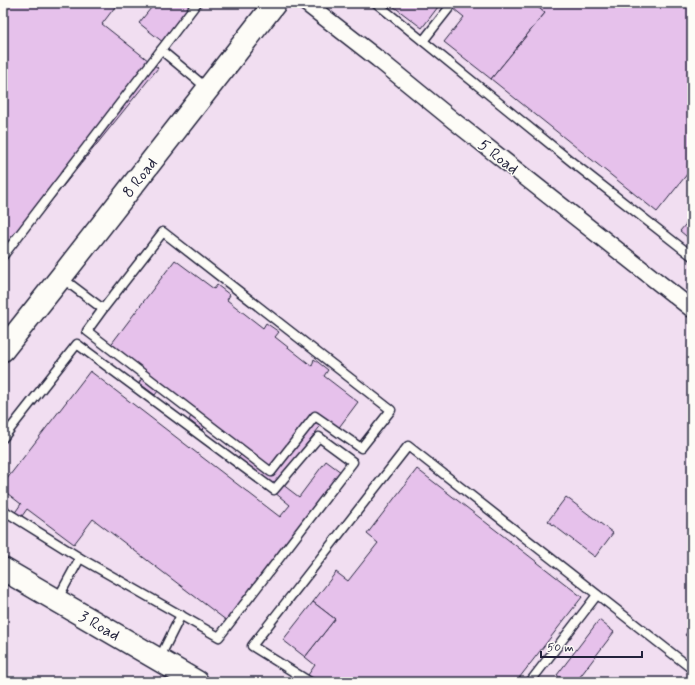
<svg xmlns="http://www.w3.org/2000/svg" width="695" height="685" font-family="Mynerve,sans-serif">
<rect width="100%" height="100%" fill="#f6eaf3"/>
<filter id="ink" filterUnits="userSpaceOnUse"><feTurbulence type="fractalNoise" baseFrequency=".025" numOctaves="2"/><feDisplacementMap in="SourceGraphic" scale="8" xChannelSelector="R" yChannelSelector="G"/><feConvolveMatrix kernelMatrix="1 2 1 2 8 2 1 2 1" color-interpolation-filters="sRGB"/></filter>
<g filter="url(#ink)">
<polygon fill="#f1def1" points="3,3 692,3 692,682 25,682 3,670"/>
<g fill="#e6c1eb" stroke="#22223b">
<polygon points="3,3 118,3 102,24 158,68 3,261"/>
<polygon points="155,3 196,3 164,43 139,23"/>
<polygon points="389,3 441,3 422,28"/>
<polygon points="459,3 533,3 545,13 491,79 444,42 464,17 454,9"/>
<polygon points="533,3 692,3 692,168 657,212 491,79 545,13"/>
<polygon points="690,219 692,220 692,241 680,231"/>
<polygon points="175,260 214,289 217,285 230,295 227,300 263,328 266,323 279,332 275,337 312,366 314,359 328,370 324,376 358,402 334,434 322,424 278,481 299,497 326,461 345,475 231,624 93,519 74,544 27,509 17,523 11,518 21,504 3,490 3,484 90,371 280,517 290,505 269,488 272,485 238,458 242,454 206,426 202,430 189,420 191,416 158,391 155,395 139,383 142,378 106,351"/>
<polygon points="417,469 582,597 516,682 317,682 308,675 315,665 305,657 335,619 313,602 336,572 348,581 378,543 367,534"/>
<polygon points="566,497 613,533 595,557 548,521"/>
<polygon points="313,602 335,619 305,657 283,640"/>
<polygon points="599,620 614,632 576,682 566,682 557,675"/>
<polygon points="692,626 692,640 685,635"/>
</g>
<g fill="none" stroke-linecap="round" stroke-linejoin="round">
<defs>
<g id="lane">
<polyline points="376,3 572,162 692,256"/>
<polyline points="423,41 453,3"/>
<polyline points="161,50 208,89"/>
<polyline points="3,256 197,3"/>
<polyline points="62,278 103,309 87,331 271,472 315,416 361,448 391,410 163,232 103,309"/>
<polyline points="3,438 77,344 274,490 319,437 353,462 219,637 80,558 3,510"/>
<polyline points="57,600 80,558"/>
<polyline points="159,659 181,615"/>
<polyline points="310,682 252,646 408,446 692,669"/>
<polyline points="530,682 597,595"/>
</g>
<polyline id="street" points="306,3 378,59 454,121 692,309"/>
<g id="secondary">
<polyline points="3,350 61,277 275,3"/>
<polyline points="3,569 197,682"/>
</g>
</defs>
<use href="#lane" stroke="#22223b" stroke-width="11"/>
<use href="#street" stroke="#22223b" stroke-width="19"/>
<use href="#secondary" stroke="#22223b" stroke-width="25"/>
<use href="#lane" stroke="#fdfcf7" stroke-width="8"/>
<use href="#street" stroke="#fdfcf7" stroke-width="16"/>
<use href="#secondary" stroke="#fdfcf7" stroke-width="22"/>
</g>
</g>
<g text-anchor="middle" stroke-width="3" stroke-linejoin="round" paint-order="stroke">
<g font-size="16" fill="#22223b" stroke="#fdfcf7">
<text transform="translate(499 156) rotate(38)" y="6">5 Road</text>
<text transform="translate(139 177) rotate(-52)" y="6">8 Road</text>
<text transform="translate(100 625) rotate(30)" y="6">3 Road</text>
</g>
</g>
<rect width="695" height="685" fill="none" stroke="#fdfcf7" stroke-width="16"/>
<rect x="8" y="8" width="679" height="669" fill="none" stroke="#22223b" stroke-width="1.5" filter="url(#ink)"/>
<path d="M541 651v6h101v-6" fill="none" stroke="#22223b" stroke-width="2"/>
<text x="547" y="651" font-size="12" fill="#22223b" stroke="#fdfcf7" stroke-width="3" paint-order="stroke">50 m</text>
</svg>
